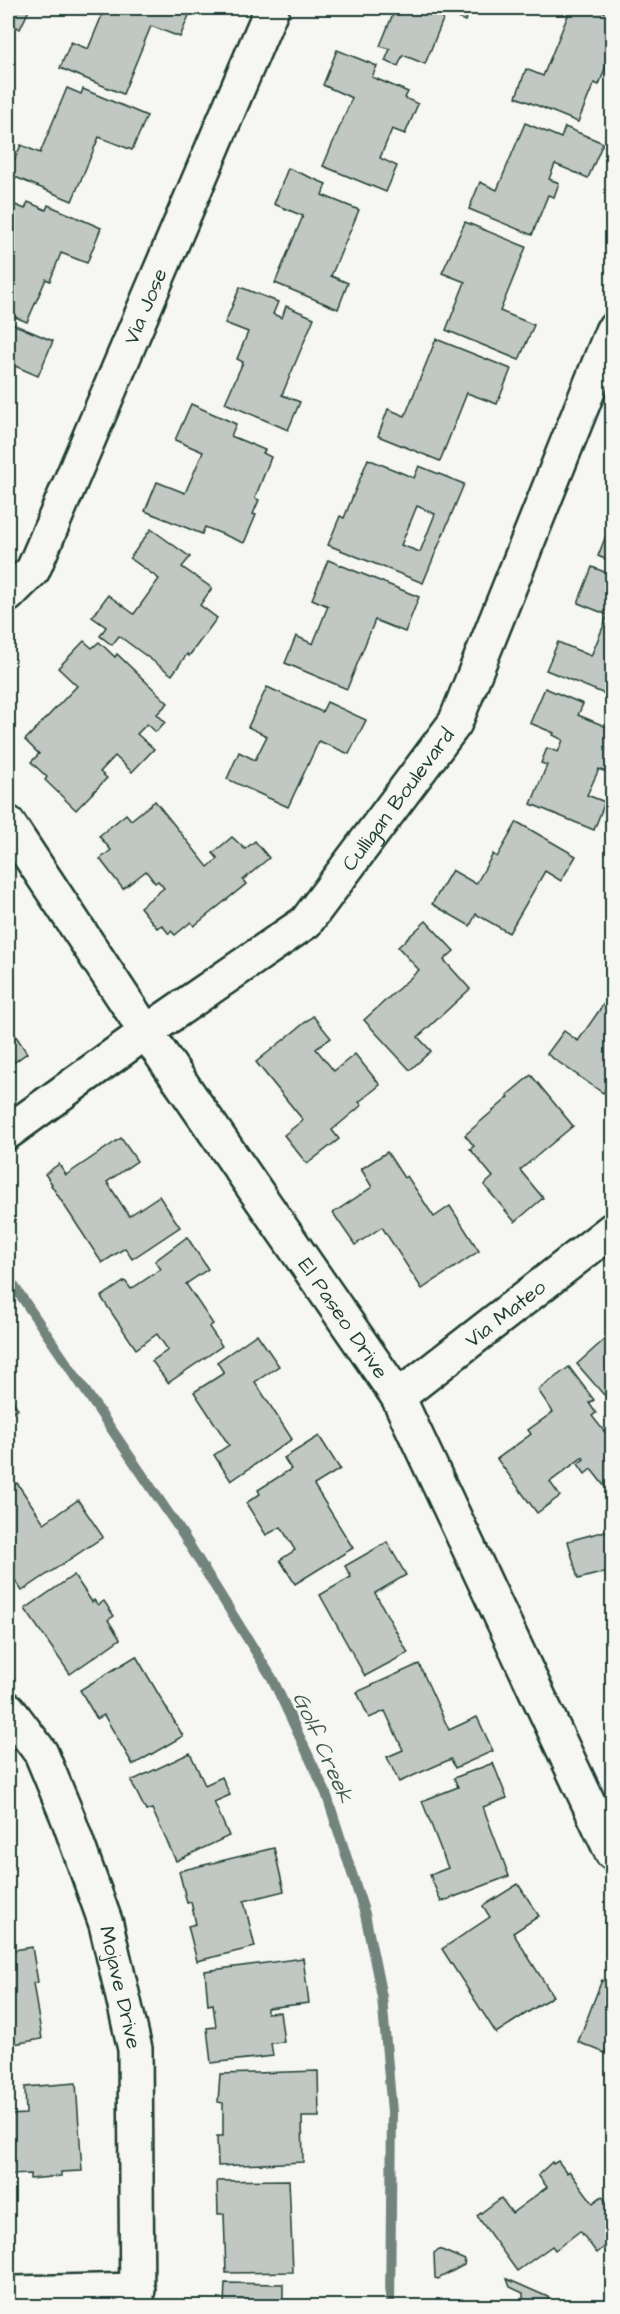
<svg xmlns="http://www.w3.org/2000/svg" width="620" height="2314" font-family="'Architects Daughter',sans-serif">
<rect width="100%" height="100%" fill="#f6f6f2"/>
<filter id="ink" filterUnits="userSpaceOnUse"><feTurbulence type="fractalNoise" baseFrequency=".0167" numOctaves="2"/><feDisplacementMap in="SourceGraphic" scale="12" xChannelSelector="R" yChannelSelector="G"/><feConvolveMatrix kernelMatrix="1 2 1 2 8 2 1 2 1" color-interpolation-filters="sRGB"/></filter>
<g filter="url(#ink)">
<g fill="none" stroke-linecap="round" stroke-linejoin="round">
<polyline stroke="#72847d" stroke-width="10" points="8,1277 180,1530 272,1678 326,1793 365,1914 382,1997 392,2112 390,2306"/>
</g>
<g fill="#c1c8c3" stroke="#1f3d34" stroke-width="1.5" fill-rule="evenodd">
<polygon points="8,8 30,8 20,29 8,23"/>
<polygon points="105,8 192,8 180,37 151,26 123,94 60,68 71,42 88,49"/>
<polygon points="392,8 471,8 465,21 446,12 425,64 403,55 398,66 385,61 390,49 380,46 395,9"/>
<polygon points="571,8 595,8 612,15 612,56 610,55 599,85 594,83 578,122 516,97 526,69 543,76"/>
<polygon points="337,50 377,66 372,77 408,92 405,98 418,104 405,134 392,129 380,158 397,166 386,192 323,166 352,98 323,85"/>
<polygon points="67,88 81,94 83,89 147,116 132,150 99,137 72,201 8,174 21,145 40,153"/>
<polygon points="525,123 561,138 565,127 603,143 588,178 555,164 549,179 559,183 554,197 548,195 532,235 469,209 480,182 497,190"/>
<polygon points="288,168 326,184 322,195 359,210 331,276 348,283 338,309 275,283 303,216 274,204"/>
<polygon points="8,202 25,209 28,202 46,210 48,205 101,228 87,263 61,253 50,281 46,279 27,322 8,314 8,241 10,234 8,233"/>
<polygon points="465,222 526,247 500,311 534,325 519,360 446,330 465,282 442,273"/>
<polygon points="240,287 278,302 273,314 282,318 286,306 314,318 282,395 300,402 288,430 225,403 243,362 237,359 248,332 225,323"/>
<polygon points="8,322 53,341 38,376 8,363"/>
<polygon points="436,339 511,369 497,404 467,393 440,461 378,436 388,409 405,416"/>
<polygon points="191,404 236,424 231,436 265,450 263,453 271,457 255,498 259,500 253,514 256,515 244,543 205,527 202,534 145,511 157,482 185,493 203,452 175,440"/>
<path d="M368,459L414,478L419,466L464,484L423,583L328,545L340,516L344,518ZM417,506L435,514L420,552L401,545Z"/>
<polygon points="612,520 612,562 598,556"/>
<polygon points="151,529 190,557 182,567 212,588 200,605 217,618 189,656 187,654 172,675 119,636 112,645 100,636 106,627 92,617 108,595 134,614 159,579 130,558"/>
<polygon points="328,560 419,597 405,632 375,620 347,689 285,663 296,636 313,644 328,606 312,599"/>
<polygon points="592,567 612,575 612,697 546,670 558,642 591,656 608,615 578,603"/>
<polygon points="84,641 92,648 99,642 115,657 117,654 168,703 157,714 165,722 156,732 147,724 137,734 154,749 132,772 115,756 100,772 107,778 76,810 45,780 47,777 31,762 39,754 25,740 77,686 58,668"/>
<polygon points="267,687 322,712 327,702 366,720 349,754 319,741 288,807 227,779 239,752 255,760 267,736 248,727"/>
<polygon points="545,688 583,704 578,715 612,729 612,775 599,769 587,795 605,802 594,830 531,804 547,765 541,763 547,748 558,752 563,740 553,735 554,733 530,723"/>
<polygon points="155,801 208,867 218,859 213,853 232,837 245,849 255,841 269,858 243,880 246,884 194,926 191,922 175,935 171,931 169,934 162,925 157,928 140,907 164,888 158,881 155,883 146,871 123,889 100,859 111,850 99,836 126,814 131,820"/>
<polygon points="517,822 576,856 561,881 545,871 509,933 476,914 470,926 432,904 452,870 476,884 493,854 497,857"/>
<polygon points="426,921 454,951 444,960 470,989 418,1037 431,1051 410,1070 364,1020 419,970 398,947"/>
<polygon points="612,992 612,1080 603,1093 547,1054 564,1031 578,1041"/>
<polygon points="313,1016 331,1038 316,1049 334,1071 355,1054 380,1085 359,1102 362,1105 332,1130 339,1139 307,1164 284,1135 303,1120 256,1062"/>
<polygon points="8,1024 27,1053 8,1067"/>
<polygon points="531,1075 573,1126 520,1170 543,1198 515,1222 484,1185 493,1177 470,1149 474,1146 465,1135 509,1097 507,1095"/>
<polygon points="121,1138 137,1161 107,1182 129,1216 159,1196 180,1227 132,1259 125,1248 102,1263 51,1185 52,1184 45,1174 59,1164 66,1175"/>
<polygon points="387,1152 404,1178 407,1176 434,1217 450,1206 479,1251 422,1289 382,1227 355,1245 333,1213 372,1187 361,1169"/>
<polygon points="187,1237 208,1269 186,1284 213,1324 209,1327 222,1346 168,1383 152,1361 168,1350 157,1334 136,1349 101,1297 125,1281 131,1289 161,1269 155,1261"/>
<polygon points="257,1334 279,1366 255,1382 292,1439 231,1481 214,1455 229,1445 194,1392 224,1373 217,1362"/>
<polygon points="606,1338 612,1346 612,1387 604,1395 577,1364"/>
<polygon points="569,1367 594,1400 589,1403 596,1413 592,1416 607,1435 611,1432 612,1434 612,1489 609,1492 591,1469 585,1474 578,1464 584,1459 583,1457 550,1482 560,1496 537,1513 497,1459 531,1434 528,1430 553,1412 538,1390"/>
<polygon points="8,1393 18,1409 8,1415"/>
<polygon points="319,1436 340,1469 314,1485 353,1548 295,1584 280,1560 295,1550 281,1527 266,1535 246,1503 260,1494 258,1490 291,1469 284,1458"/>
<polygon points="17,1483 44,1523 78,1500 103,1537 22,1591 8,1570 8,1490"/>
<polygon points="609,1530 612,1542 612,1599 605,1572 578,1579 568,1541"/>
<polygon points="387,1542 406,1575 375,1593 408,1653 365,1676 320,1595 351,1577 345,1566"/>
<polygon points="74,1575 92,1602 94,1600 98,1605 104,1601 114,1616 108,1620 120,1639 70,1674 25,1609"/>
<polygon points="136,1656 183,1736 133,1765 104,1715 97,1719 80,1690"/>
<polygon points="419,1664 449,1730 477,1717 493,1751 455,1768 451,1759 399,1782 387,1757 403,1750 385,1711 369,1718 357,1692"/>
<polygon points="190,1753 205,1785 222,1777 230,1795 214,1802 229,1836 176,1861 152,1809 146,1811 131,1781"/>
<polygon points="493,1763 507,1798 483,1807 509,1876 441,1902 430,1875 448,1868 422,1801 458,1787 454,1778"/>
<polygon points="274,1848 284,1891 244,1901 255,1947 197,1961 188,1926 196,1924 191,1902 187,1903 179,1871"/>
<polygon points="518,1884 539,1916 513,1933 553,1996 496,2033 442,1949 490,1917 483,1906"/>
<polygon points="32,1947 38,1982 33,1983 42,2039 8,2045 8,1951"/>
<polygon points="303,1958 309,2003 267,2008 267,2013 280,2012 284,2042 271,2043 273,2056 211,2063 207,2028 216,2027 213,2004 208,2005 205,1971"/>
<polygon points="602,1980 612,1984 612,2036 605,2053 578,2042"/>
<polygon points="318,2071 319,2117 302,2117 303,2162 218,2166 217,2136 223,2136 223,2103 218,2102 220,2074"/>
<polygon points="76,2083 82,2171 61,2172 61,2176 30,2179 30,2174 8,2175 8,2115 26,2114 25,2087"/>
<polygon points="558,2161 567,2173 569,2171 593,2203 602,2196 612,2210 612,2241 597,2253 580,2231 555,2250 552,2246 517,2271 477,2216 501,2198 512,2213 547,2187 538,2175 552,2162 553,2164"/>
<polygon points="289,2180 293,2272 226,2273 224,2214 218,2214 217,2181"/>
<polygon points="439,2249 465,2260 464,2265 438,2279 435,2278 434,2253"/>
<polygon points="507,2279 548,2297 549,2306 523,2306 523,2293 510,2287"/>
<polygon points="225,2283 283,2284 283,2306 224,2306"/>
</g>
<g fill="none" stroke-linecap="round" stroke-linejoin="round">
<defs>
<g id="street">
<path id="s1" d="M8,595L33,570L272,8"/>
<path id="s2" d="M8,823L146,1032L398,1397L612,1853"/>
<path id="s3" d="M8,1132L146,1032L306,922L455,723L612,331"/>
<path id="s4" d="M398,1397L612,1230"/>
<path id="s5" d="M8,1709L41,1753L68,1818L106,1924L135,2049L137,2306"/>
<polyline points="15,2293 138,2290"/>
</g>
</defs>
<use href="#street" stroke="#1f3d34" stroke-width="38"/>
<use href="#street" stroke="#f6f6f2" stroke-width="33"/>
</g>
</g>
<g text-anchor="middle" stroke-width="4.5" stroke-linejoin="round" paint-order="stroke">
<g font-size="21" fill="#1f3d34" stroke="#f6f6f2">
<text dy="7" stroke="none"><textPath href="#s1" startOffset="322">Via Jose</textPath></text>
<text dy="7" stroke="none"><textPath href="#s3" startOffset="518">Culligan Boulevard</textPath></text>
<text dy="7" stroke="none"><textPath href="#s4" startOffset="136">Via Mateo</textPath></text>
<text dy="7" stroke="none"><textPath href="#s2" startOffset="598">El Paseo Drive</textPath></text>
<text dy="7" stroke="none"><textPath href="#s5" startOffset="303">Mojave Drive</textPath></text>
</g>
<g font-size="22" font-style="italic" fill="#425a52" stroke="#f6f6f2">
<text transform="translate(324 1747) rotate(66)" y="8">Golf Creek</text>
</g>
</g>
<rect width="620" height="2314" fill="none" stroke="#f6f6f2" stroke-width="30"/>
<rect x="15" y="15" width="590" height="2284" fill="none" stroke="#1f3d34" stroke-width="2" filter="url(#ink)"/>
</svg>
